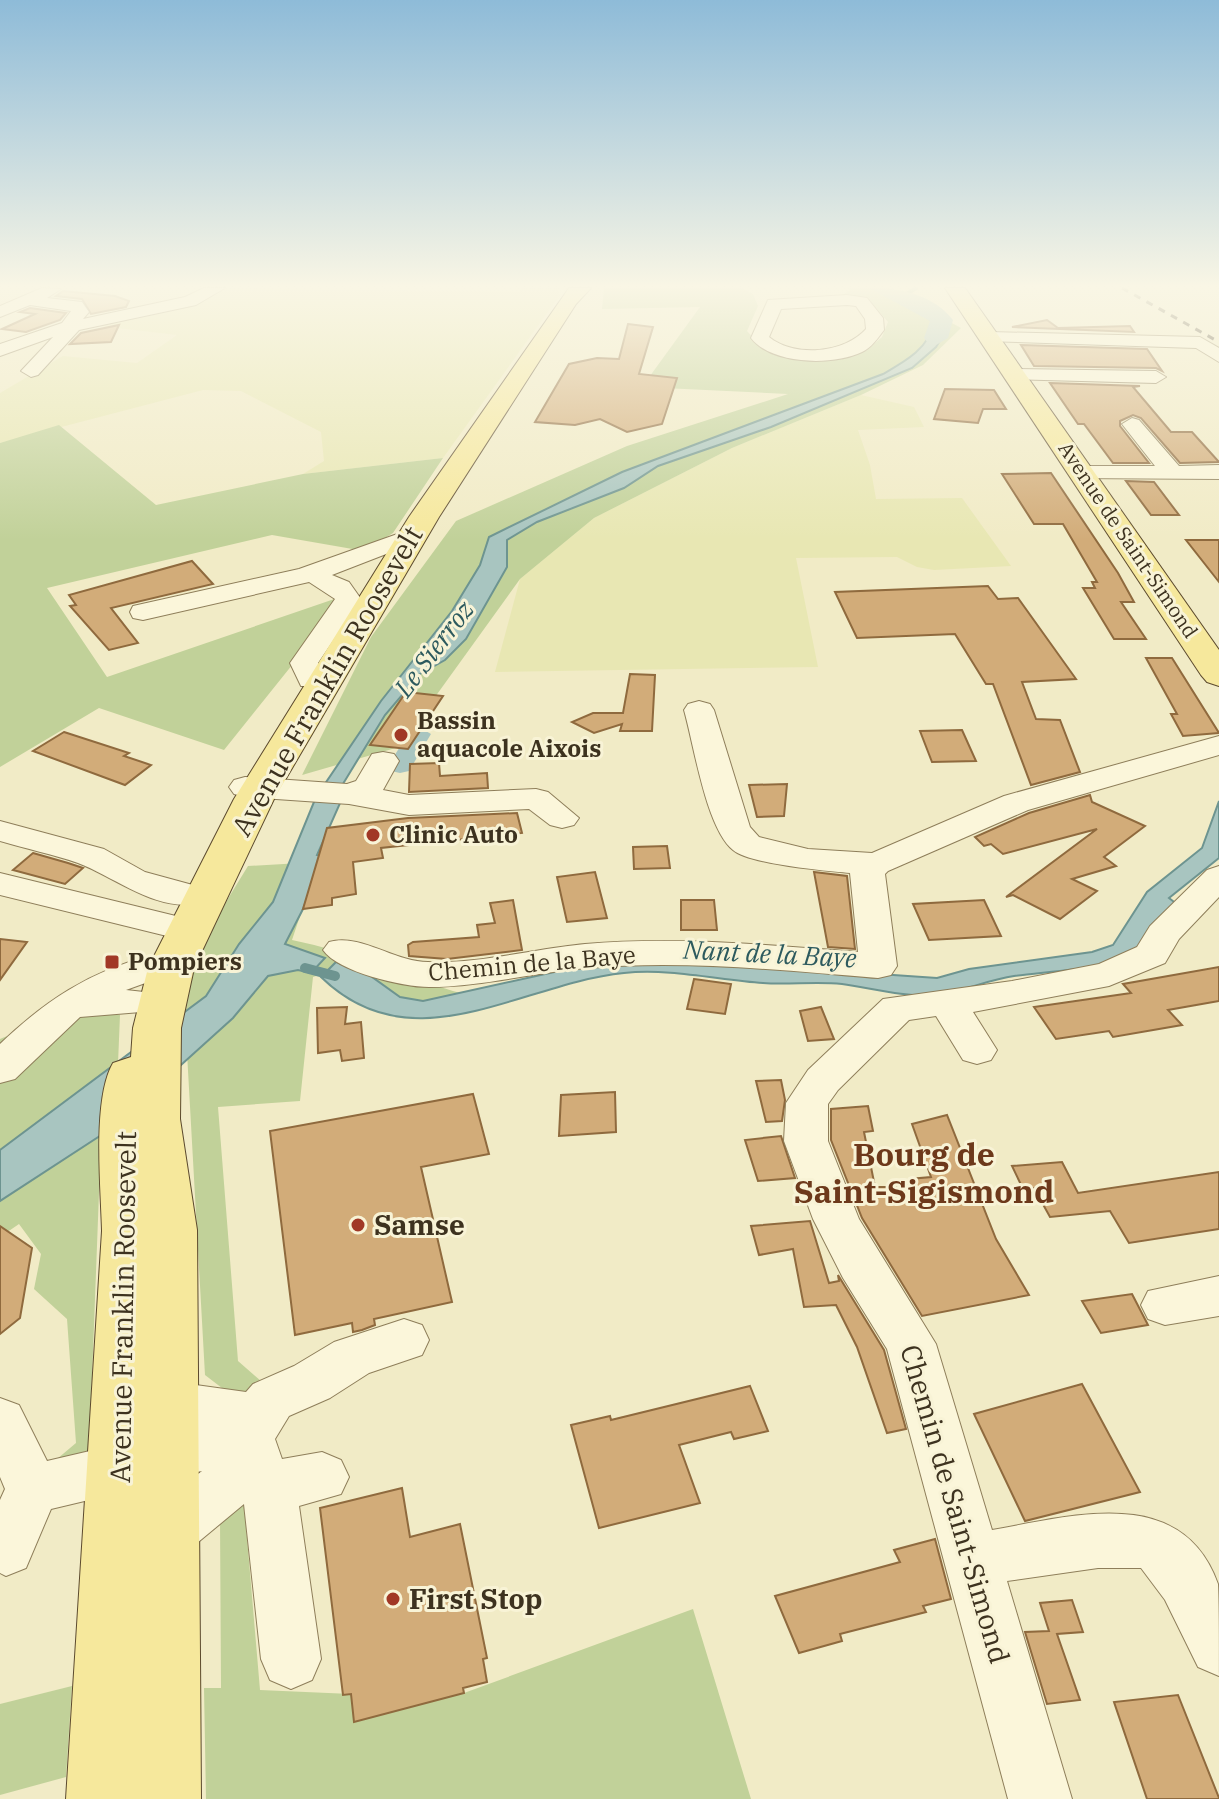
<svg xmlns="http://www.w3.org/2000/svg" width="1219" height="1799" font-family="'IBM Plex Serif',serif">
<rect width="100%" height="100%" fill="#f1ebc6"/>
<g fill="#e8e7b3">
<polygon points="224,288 520,292 523,288 557,288 560,295 443,458 303,474 324,461 321,432 241,391 203,390 0,443 0,393 63,356 137,363 177,335 92,325 199,301"/>
<polygon points="861,395 914,407 924,427 858,430 870,465 876,499 962,498 1011,566 934,570 917,567 897,557 796,558 818,667 495,672 520,579 594,518 732,448"/>
</g>
<g fill="#c1d199">
<polygon points="604,288 742,288 753,294 758,306 747,331 759,344 827,359 866,351 882,337 888,322 876,308 840,297 850,290 847,288 888,288 961,328 923,365 861,395 732,448 594,518 520,579 399,747 302,775 371,637 456,521 627,446 788,394 642,387 700,307 602,309"/>
<polygon points="59,425 156,505 303,474 443,458 393,533 364,551 272,535 47,588 107,677 349,594 224,750 99,708 0,767 0,443"/>
<path d="M318,862L292,940C352,952 405,978 464,994L423,1001L400,997L374,978L326,973L313,977L300,1101L218,1107L238,1361L261,1381L235,1398L205,1375L184,999L197,949L248,866Z"/>
<polygon points="80,1006 120,1015 118,1064 100,1166 89,1458 57,1459 76,1443 67,1319 34,1289 41,1254 19,1224 0,1237 0,1039"/>
<polygon points="243,1491 260,1690 351,1694 355,1721 464,1693 693,1609 751,1799 206,1799 204,1688 221,1688 220,1519"/>
<polygon points="72,1686 66,1777 0,1795 0,1704"/>
</g>
<g fill="#a8c5c0" stroke="#6d9490" stroke-width="2">
<path d="M911,296L942,313L949,326L936,347L912,368L771,427L658,466L624,488L537,522L507,540V567L466,639L445,660L420,674L385,715L338,792L341,801L317,855L322,856L303,909L285,944L325,958L311,973L298,970L268,976L233,1018L109,1130L0,1201V1150L206,996L239,944L273,902L316,797L381,701L452,611L480,565L489,537L622,472L883,374C904,362 930,348 933,323L924,312L903,299Z"/>
<path d="M1219,801V858L1169,898L1178,905C1165,919 1153,937 1138,950C1115,970 1045,971 1014,976C986,980 960,993 932,995C903,997 871,988 842,984C816,981 789,985 763,983C719,980 669,968 624,973C521,983 413,1067 321,977L336,962L365,972L400,997L423,1001L577,967L690,961L937,978L969,969L1092,952L1113,945L1147,892L1202,848Z"/>
</g>
<g fill="none" stroke-linecap="round" stroke-linejoin="round">
<polyline stroke="#6d9490" stroke-width="4" points="904,296 916,288"/>
<polyline stroke="#6d9490" stroke-width="10" points="305,968 335,976"/>
<polygon fill="#a8c5c0" fill-rule="evenodd" points="419,727 431,734 409,771 400,773 391,771 388,766 411,729"/>
<path fill="#a8c5c0" fill-rule="evenodd" d="M869,288C899,287 934,295 953,320L948,338L936,345L928,343L924,338L930,321Z"/>
</g>
<g fill="#d2ac79" stroke="#8f6a3e" stroke-width="2">
<polygon points="63,291 115,296 129,301 126,307 91,314 82,299 56,296"/>
<polygon points="30,308 66,313 60,320 26,332 2,329 35,314 20,312"/>
<polygon points="1047,320 1058,328 1130,326 1134,332 1012,327"/>
<polygon points="628,324 653,327 639,374 677,378 662,424 627,432 600,419 575,425 535,422 569,364 597,358 619,359"/>
<polygon points="119,325 111,342 70,344 81,333"/>
<polygon points="1021,345 1147,349 1162,371 1156,368 1034,366"/>
<polygon points="1050,383 1140,386 1133,387 1171,432 1192,432 1219,462 1180,463 1141,418 1133,415 1120,421 1120,426 1149,463 1113,463 1084,424 1078,424"/>
<polygon points="945,389 994,390 1006,409 983,409 978,423 934,419"/>
<polygon points="1051,473 1118,573 1134,602 1121,602 1146,639 1114,639 1083,588 1095,588 1092,582 1097,582 1063,524 1034,524 1002,474"/>
<polygon points="1126,481 1154,482 1179,515 1151,515"/>
<polygon points="1186,540 1219,540 1219,582"/>
<polygon points="192,561 213,584 111,608 138,643 109,650 70,606 76,605 69,595"/>
<polygon points="988,586 998,599 1018,598 1076,679 1022,682 1036,719 1060,720 1080,772 1031,785 993,684 986,684 955,634 857,638 835,592"/>
<polygon points="1146,658 1172,658 1219,733 1183,736 1171,714 1177,714"/>
<polygon points="630,674 655,675 652,731 620,731 622,724 594,733 572,722 593,713 623,713"/>
<polygon points="406,692 443,696 408,749 370,745"/>
<polygon points="962,730 976,761 932,762 920,731"/>
<polygon points="64,732 129,753 124,756 151,765 125,785 33,751"/>
<polygon points="439,763 440,776 487,773 488,788 409,792 410,764"/>
<polygon points="787,784 784,816 757,817 749,785"/>
<polygon points="1090,795 1092,802 1145,826 1104,857 1116,866 1072,879 1097,891 1060,919 1013,895 1006,897 1097,829 1003,854 991,844 984,846 975,837 1029,813"/>
<polygon points="517,813 522,833 381,848 383,858 353,862 356,894 332,898 332,905 303,909 327,828 408,818"/>
<polygon points="667,846 670,868 634,869 633,847"/>
<polygon points="33,853 68,863 83,868 65,884 13,870"/>
<polygon points="595,872 607,918 567,922 557,877"/>
<polygon points="814,872 847,876 855,949 828,947"/>
<polygon points="513,900 522,950 447,959 409,956 408,945 413,942 479,937 477,925 495,923 490,903"/>
<polygon points="681,900 714,900 717,930 681,930"/>
<polygon points="984,900 1001,936 929,940 913,904"/>
<polygon points="0,939 27,942 0,980"/>
<polygon points="1219,967 1219,1001 1168,1010 1182,1025 1113,1037 1109,1031 1056,1039 1034,1007 1131,993 1123,984"/>
<polygon points="694,979 731,984 725,1014 687,1009"/>
<polygon points="347,1007 345,1024 361,1022 364,1058 342,1061 340,1050 318,1053 317,1008"/>
<polygon points="821,1007 834,1039 808,1041 800,1011"/>
<polygon points="781,1080 785,1100 782,1121 766,1122 756,1081"/>
<polygon points="615,1092 616,1132 559,1136 561,1095"/>
<polygon points="473,1094 489,1154 421,1167 452,1302 374,1319 375,1325 362,1330 353,1332 352,1323 295,1335 270,1131"/>
<polygon points="868,1106 873,1131 864,1132 875,1187 908,1187 909,1179 931,1177 912,1124 947,1115 996,1239 1029,1295 922,1316 862,1218 831,1140 831,1109"/>
<polygon points="781,1136 795,1178 758,1181 745,1140"/>
<polygon points="1062,1162 1078,1193 1219,1172 1219,1229 1129,1243 1110,1211 1050,1217 1034,1188 1023,1189 1012,1166"/>
<polygon points="810,1221 829,1283 839,1281 838,1275 884,1350 906,1429 887,1433 857,1347 836,1305 804,1307 793,1249 759,1255 751,1226"/>
<polygon points="0,1226 32,1248 20,1318 0,1334"/>
<polygon points="1132,1294 1148,1325 1101,1333 1082,1301"/>
<polygon points="1082,1384 1140,1492 1025,1521 974,1414"/>
<polygon points="750,1386 768,1431 734,1439 731,1432 679,1445 700,1503 599,1528 571,1425 610,1416 611,1420"/>
<polygon points="402,1488 410,1537 460,1524 487,1658 483,1659 487,1682 463,1688 464,1693 354,1722 351,1694 343,1695 320,1508"/>
<polygon points="935,1539 951,1599 923,1606 926,1612 840,1634 842,1641 799,1653 775,1596 900,1562 894,1550"/>
<polygon points="1072,1600 1083,1632 1057,1634 1080,1700 1047,1704 1025,1632 1049,1631 1040,1603"/>
<polygon points="1178,1695 1219,1798 1219,1799 1147,1799 1114,1702"/>
</g>
<g fill="none" stroke-linecap="round" stroke-linejoin="round">
<defs>
<g id="minor">
<polygon points="42,288 61,289 47,298 82,302 89,312 83,319 185,297 204,288 225,288 196,305 79,330 38,375 31,377 21,371 53,337 0,356 0,344 62,323 71,311 30,305 0,317 0,306"/>
<path d="M847,295L867,298L883,318L884,330C878,338 871,348 862,352C833,366 772,365 751,338L768,300ZM847,305L856,306L865,319L866,329C845,353 795,358 769,337L781,309Z"/>
<polygon points="990,332 1200,337 1219,348 1219,362 1196,348 984,341 984,333"/>
<polygon points="1017,369 1156,371 1166,377 1156,383 1010,379 1007,375 1010,371"/>
<polygon points="1132,418 1139,420 1179,466 1219,465 1219,479 1075,478 1072,473 1083,466 1155,466 1122,424"/>
<polygon points="403,532 412,534 415,539 412,544 332,575 349,582 361,599 318,663 326,680 321,686 301,686 290,663 335,599 309,582 143,620 133,618 130,612 133,606 299,569"/>
<path d="M699,701L710,704L714,710L750,827L759,837L808,849L872,853L1004,796L1219,736V755L1028,810L888,871L885,874L897,966L891,975L878,978C780,970 684,960 587,968C535,972 481,987 429,987C403,987 338,972 323,950L329,942C361,933 394,962 428,962C479,964 533,949 585,944C676,936 766,945 858,952L850,873C827,871 749,864 733,850C706,828 694,745 684,710L688,704Z"/>
<polygon points="383,752 394,754 399,761 383,790 409,795 536,789 548,792 579,818 574,825 562,828 550,825 529,809 409,815 349,804 245,797 234,794 229,787 234,780 245,777 347,784 356,781 372,754"/>
<path d="M0,821L104,849L145,872L200,887L205,895L200,903C157,913 115,877 78,863C53,854 26,849 0,841Z"/>
<path d="M1219,866V897L1179,939L1165,963L1109,986L973,1012L997,1050L991,1060L977,1064L963,1060L936,1016L909,1020L838,1090L828,1104V1141L859,1219L936,1344L992,1530C1072,1516 1182,1483 1218,1584C1219,1604 1219,1652 1219,1676L1198,1667L1165,1600L1141,1568H1098L1007,1581L1072,1799H1008L887,1349L843,1278L813,1219L784,1141L786,1103L808,1070L883,999L1012,981L1099,964L1137,947L1150,926L1207,870Z"/>
<polygon points="0,873 184,918 189,926 184,934 171,937 0,895"/>
<path d="M149,956L162,959L168,968L162,977L126,990L153,993L159,1002L153,1011L80,1017L15,1079L0,1083V1044C45,1001 89,972 149,956Z"/>
<polygon points="1219,1276 1219,1316 1165,1325 1148,1319 1141,1305 1148,1291"/>
<polygon points="404,1319 422,1325 429,1340 422,1355 369,1373 330,1398 289,1416 275,1439 282,1459 322,1452 341,1460 349,1477 341,1494 299,1506 321,1659 312,1680 291,1689 270,1680 261,1659 244,1504 185,1553 165,1560 145,1553 137,1534 145,1515 202,1471 167,1478 159,1475 151,1493 132,1501 114,1494 51,1509 26,1568 6,1576 0,1573 0,1500 5,1489 0,1477 0,1398 19,1405 47,1461 120,1444 138,1450 133,1441 141,1424 151,1421 141,1404 149,1388 167,1381 246,1392 253,1384 294,1366 334,1342"/>
</g>
<g id="major">
<path d="M569,288H591L576,304L439,517L274,799L194,968L181,1028L180,1119L197,1230L201,1799H66L102,1231C101,1188 92,1099 113,1063L131,1057L133,1028L148,968L234,799L409,517Z"/>
<polygon points="945,288 965,288 1219,650 1219,686 1207,682 1201,675"/>
</g>
</defs>
<use href="#minor" stroke="#8e7e5a" stroke-width="2"/>
<use href="#major" stroke="#5c4a2e" stroke-width="2"/>
<use href="#minor" fill="#fbf6da" fill-rule="evenodd"/>
<use href="#major" fill="#f6e89c" fill-rule="evenodd"/>
<polyline stroke="#3d321f" stroke-width="3" stroke-dasharray="7 7" stroke-linecap="butt" points="1122,288 1219,342"/>
</g>
<linearGradient id="sky" x2="0" y2="1"><stop stop-color="#8ebbd8"/><stop offset="0.53" stop-color="#f9f6e5"/><stop offset="1" stop-color="#f9f6e5" stop-opacity="0"/></linearGradient>
<rect width="1219" height="540" fill="url(#sky)"/>
<g fill="#a13826" stroke="#f8f3d6" stroke-width="3">
<circle cx="401" cy="735" r="8"/>
<circle cx="373" cy="835" r="8"/>
<rect x="104" y="954" width="16" height="16" rx="4"/>
<circle cx="358" cy="1225" r="8"/>
<circle cx="393" cy="1599" r="8"/>
</g>
<g text-anchor="middle" stroke-width="6" stroke-linejoin="round" paint-order="stroke">
<g font-size="20" fill="#3d321f" stroke="#f8f3d6">
<text transform="translate(1128 540) rotate(56)" y="7">Avenue de Saint-Simond</text>
</g>
<g font-size="24" font-weight="bold" fill="#3d321f" stroke="#f8f3d6" text-anchor="start">
<text x="417" y="729">Bassin<tspan x="417" dy="28">aquacole Aixois</tspan></text>
<text x="389" y="843">Clinic Auto</text>
<text x="128" y="970">Pompiers</text>
</g>
<g font-size="24" fill="#3d321f" stroke="#f8f3d6">
<text transform="translate(532 964) rotate(-5)" y="8">Chemin de la Baye</text>
</g>
<g font-size="26" font-style="italic" fill="#2d5a5e" stroke="#f8f3d6">
<text transform="translate(434 649) rotate(-53)" y="9">Le Sierroz</text>
<text transform="translate(770 954) rotate(3)" y="9">Nant de la Baye</text>
</g>
<g font-size="28" fill="#3d321f" stroke="#f8f3d6">
<text transform="translate(327 681) rotate(-60)" y="10">Avenue Franklin Roosevelt</text>
<text transform="translate(123 1307) rotate(-89)" y="10">Avenue Franklin Roosevelt</text>
<text transform="translate(955 1504) rotate(74)" y="10">Chemin de Saint-Simond</text>
</g>
<g font-size="28" font-weight="bold" fill="#3d321f" stroke="#f8f3d6" text-anchor="start">
<text x="374" y="1235">Samse</text>
<text x="409" y="1609">First Stop</text>
</g>
<g font-size="32" font-weight="bold" fill="#6d391b" stroke="#f8f3d6">
<text x="924" y="1166">Bourg de<tspan x="924" dy="37">Saint-Sigismond</tspan></text>
</g>
</g>
</svg>
